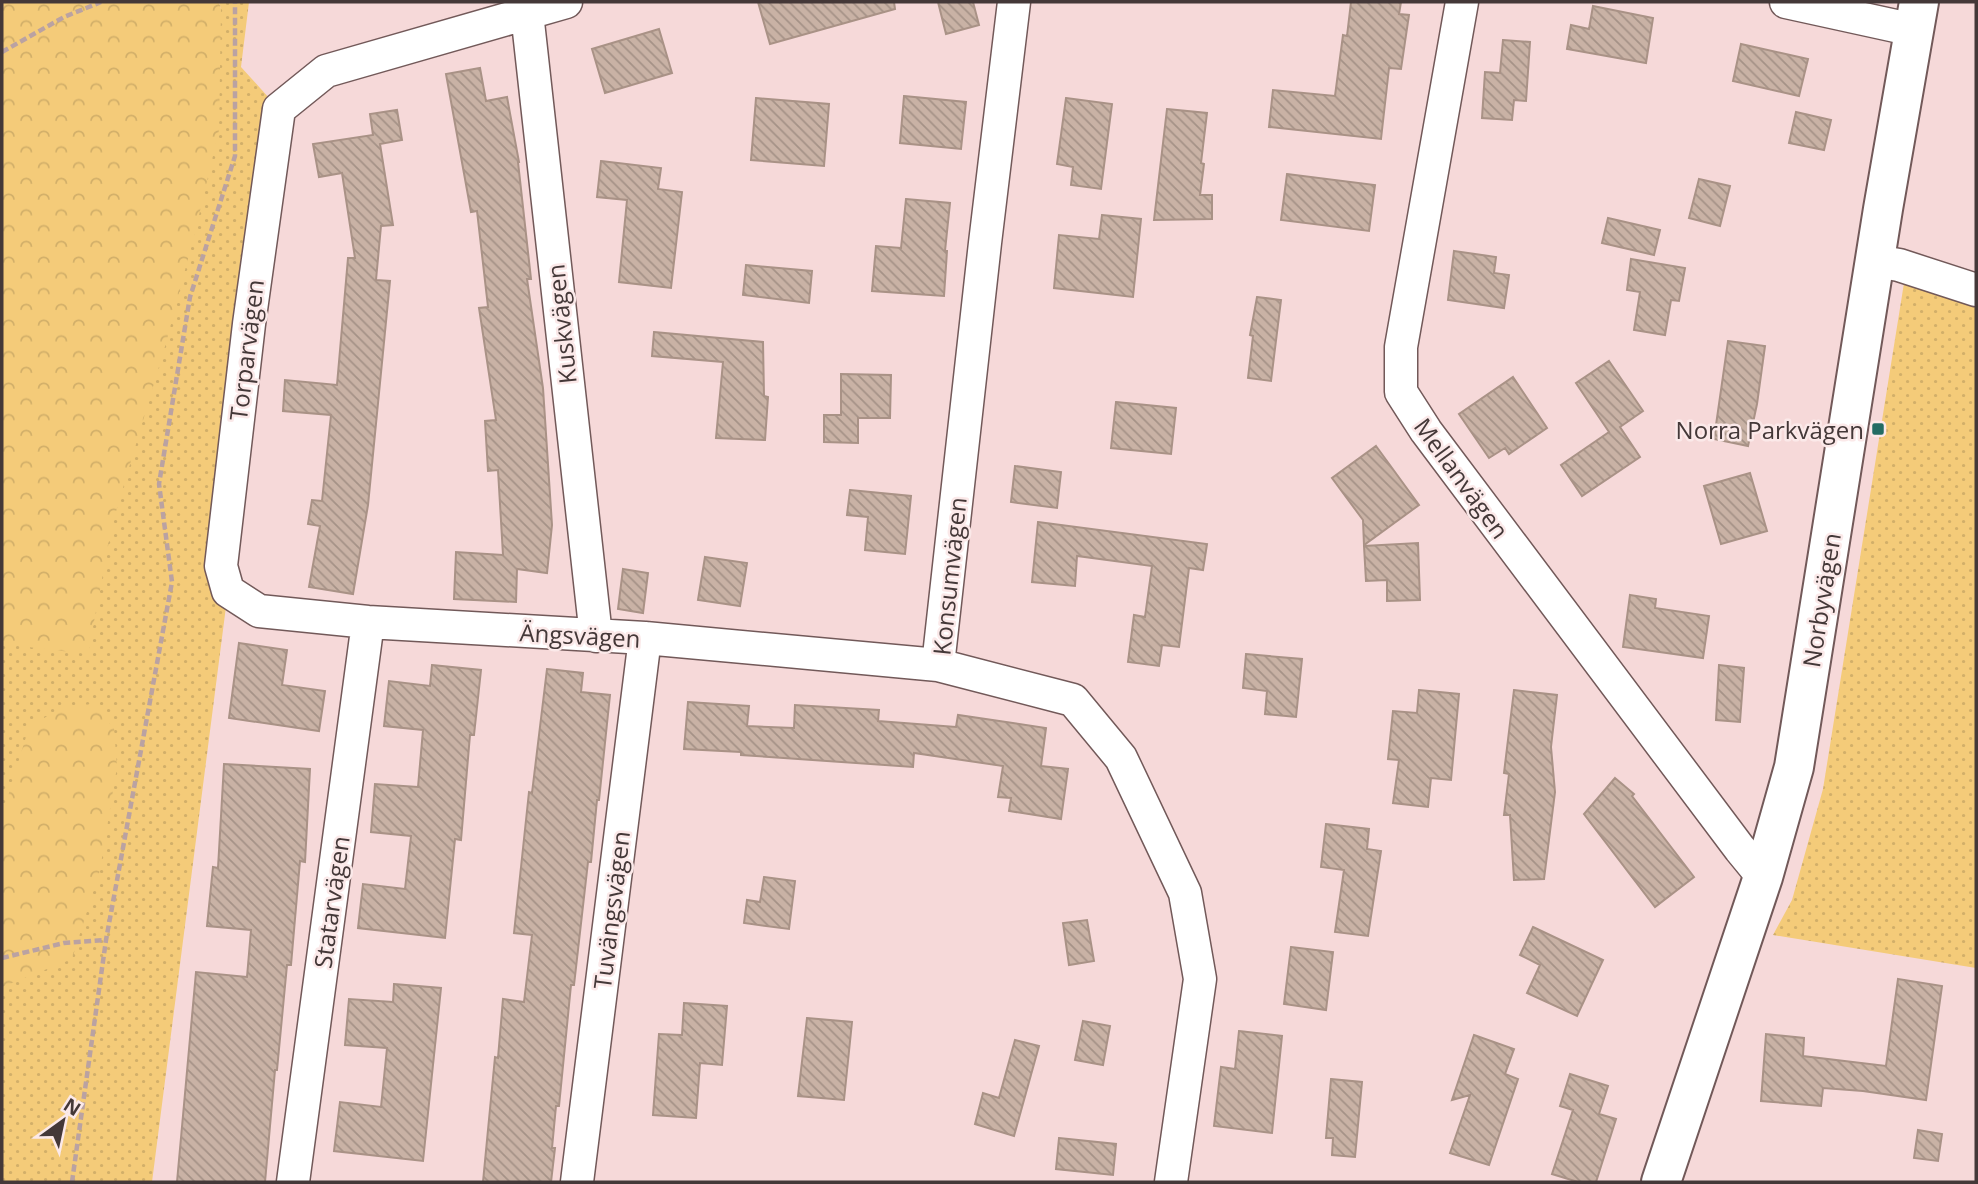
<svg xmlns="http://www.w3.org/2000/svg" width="1978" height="1184" font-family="'Open Sans',sans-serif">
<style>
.grass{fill:url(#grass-dots)}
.forest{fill:url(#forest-crowns)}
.building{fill:url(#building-back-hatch);stroke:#a99286;stroke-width:2}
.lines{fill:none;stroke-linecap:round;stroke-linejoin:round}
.street-casing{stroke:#725959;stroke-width:35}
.secondary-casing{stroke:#725959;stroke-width:42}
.path{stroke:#baa2a2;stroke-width:4.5;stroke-dasharray:7 3.5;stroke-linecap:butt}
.street{stroke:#fff;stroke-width:32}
.secondary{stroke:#fff;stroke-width:38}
.poi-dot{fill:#236c63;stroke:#fbe9e9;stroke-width:2.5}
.labels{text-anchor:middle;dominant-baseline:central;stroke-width:5;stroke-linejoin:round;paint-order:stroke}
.street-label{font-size:24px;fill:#443838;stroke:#fbe9e9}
.poi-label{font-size:24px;fill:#443838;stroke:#fbe9e9;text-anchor:end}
</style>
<defs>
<pattern id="grass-dots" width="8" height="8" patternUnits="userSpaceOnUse" patternTransform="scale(1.75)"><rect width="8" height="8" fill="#f4cb79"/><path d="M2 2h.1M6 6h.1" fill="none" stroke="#d2af69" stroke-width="1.8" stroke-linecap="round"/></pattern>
<pattern id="forest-crowns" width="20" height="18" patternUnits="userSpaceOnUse" patternTransform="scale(1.75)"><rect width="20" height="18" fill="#f4cb79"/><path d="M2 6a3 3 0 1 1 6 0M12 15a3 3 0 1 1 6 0" fill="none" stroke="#d2af69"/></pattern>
<pattern id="building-back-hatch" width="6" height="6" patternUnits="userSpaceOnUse" patternTransform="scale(1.75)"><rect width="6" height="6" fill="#c9b2a5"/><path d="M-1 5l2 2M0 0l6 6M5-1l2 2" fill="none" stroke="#a59287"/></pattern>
</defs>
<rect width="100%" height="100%" fill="#f6d9d9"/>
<!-- grass -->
<path class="grass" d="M2,2l219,7 -2,-7h30l-8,65 38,42 -51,482 -76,591h-150z
M1904,283l72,7v678l-203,-33 19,-35 31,-111z"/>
<!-- forest -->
<path class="forest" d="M2,2h217l2,7 -2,121 -23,98 -30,115 -54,182 -24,129 -69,-8h-17z
M92,704l22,24 3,39 -17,103 -28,89 -70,28v-171l27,-89 32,-19z"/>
<!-- building -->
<path class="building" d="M758,2h136l1,7 -125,35z
M938,2h35l6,23 -33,9z
M1351,2h50l-2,12 10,1 -8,54 -12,-1 -8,71 -112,-12 4,-37 62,6 8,-61 4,1z
M1593,6l60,12 -7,45 -79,-14 4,-24 18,4z
M659,29l13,44 -67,20 -13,-44z
M1503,40l27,2 -4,59 -12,-1 -2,20 -30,-2 3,-46 15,1z
M1741,44l67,15 -9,37 -66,-15z
M480,68l6,33 21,-4 12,65h-1l13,117h-4l16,109 9,137 -5,48 -30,-4 -1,33 -62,-3 2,-47 47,3 -5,-85 -10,1 -3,-50 11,-1 -17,-112 9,-1 -11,-96 -6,1 -25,-138z
M904,96l62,6 -5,47 -61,-6z
M756,98l73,6 -5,62 -73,-6z
M1066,98l46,6 -11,85 -30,-4 2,-18 -16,-3z
M1167,109l40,4 -6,50 3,1 -4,31h12v24l-58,1z
M397,110l5,30 -22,4 13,81 -12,1 -5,54 14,1 -22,224 -15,89 -44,-7 11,-61 -12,-2 4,-24 10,1 9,-86 -48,-4 2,-31 52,5 11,-127h7l-13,-85 -23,4 -6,-33 60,-9 -3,-21z
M1796,112l35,8 -7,30 -35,-7z
M601,161l60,7 -3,21 24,3 -11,96 -52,-6 8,-82 -30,-3z
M1287,174l88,11 -6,46 -88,-11z
M1699,179l31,7 -10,40 -31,-8z
M906,199l44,4 -5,48h2l-3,45 -72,-5 4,-45 25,2z
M1102,215l39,4 -8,78 -79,-9 5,-53 40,4z
M1608,218l52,12 -6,25 -52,-12z
M1454,251l42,6 -2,16 15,2 -5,33 -56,-8z
M1631,259l54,9 -6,33 -8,-1 -6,35 -31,-5 6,-38 -13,-2z
M746,265l66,6 -3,32 -66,-8z
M1257,297l24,3 -10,81 -23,-3 5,-42 -3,-1z
M654,332l109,10 1,54 4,1 -3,43 -49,-2 7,-76 -71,-6z
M1728,341l37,5 -8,58 -9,42 -34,-7z
M1609,361l34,50 -23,16 20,30 -58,39 -21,-31 48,-33 -33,-49z
M841,374l50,1 -1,43h-32v25l-34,-1v-27h17z
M1513,377l34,51 -38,26 -4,-6 -16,10 -30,-44z
M1116,402l60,6 -5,46 -60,-6z
M1376,446l43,59 -55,40 -1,-25 -31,-42z
M1015,466l46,6 -4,36 -46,-6z
M1750,473l17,58 -46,13 -17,-58z
M850,490l61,6 -6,58 -40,-4 3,-33 -21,-2z
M1038,522l169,22 -4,26 -14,-2 -10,79 -17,-2 -3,21 -31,-4 6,-47 11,2 7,-51 -75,-10 -2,30 -43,-4z
M1418,543l2,57 -33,1v-21l-21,1 -2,-35z
M705,557l42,6 -7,43 -42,-6z
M623,569l25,4 -5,40 -25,-4z
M1630,595l26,4 -1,9 54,8 -6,42 -80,-11z
M239,643l48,7 -5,35 43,6 -6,40 -90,-13z
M1246,654l56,5 -6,58 -31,-3 2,-23 -24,-3z
M432,665l49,5 -7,65h-4l-9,105 -6,-1 -10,99 -87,-10 5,-44 42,5 6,-53 -40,-4 4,-48 43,3 5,-57 -39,-4 5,-45 41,5z
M1719,665l25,3 -4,54 -24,-2z
M547,669l36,4 -2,19 29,3 -11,105h-2l-6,62h-3l-14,123h-3l-12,121h-3l-4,42h3l-4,34h-68l12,-125 3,1 5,-59 21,3 8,-67 -18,-2 15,-141 3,1z
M1419,690l40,4 -8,86 -20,-2 -3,29 -35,-4 6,-43 -11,-1 5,-48 24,2z
M1514,690l43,5 -6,52 4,45 -11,87 -30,1 -4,-65h-6l5,-41 -5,-1z
M688,702l61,4 -2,20 47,2 1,-23 84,5 -1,11 78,6 2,-12 88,13 -5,38 27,3 -7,50 -52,-8 2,-13 -13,-1 5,-31 -89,-13 -1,14 -172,-12v-3l-57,-3z
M224,764l86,5 -5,93 -5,-1 -9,104h-4l-10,105h-2l-10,112h-88l19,-210 51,5 4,-47 -44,-4 6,-59 5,1z
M1615,778l19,16 -2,2 62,81 -39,30 -71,-93z
M1326,824l43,5 -2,20 14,2 -13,85 -33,-4 9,-62 -23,-3z
M764,877l31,4 -6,48 -45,-6 3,-23 13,2z
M1087,920l7,41 -25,4 -6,-42z
M1533,927l70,33 -26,56 -50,-23 13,-28 -20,-10z
M1291,947l42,5 -7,58 -42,-6z
M1898,979l44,7 -16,114 -63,-9 -40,-3 -2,18 -60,-5 5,-67 38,4 -1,18 83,10z
M394,984l47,4 -18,173 -89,-10 6,-49 41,5 6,-59 -42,-3 4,-46 44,3z
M684,1003l43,3 -5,59 -22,-2 -4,55 -43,-3 6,-81 23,1z
M807,1018l45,4 -8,78 -46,-4z
M1083,1021l27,5 -7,39 -28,-5z
M1239,1031l43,5 -10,97 -58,-7 7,-59 14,2z
M1474,1035l40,14 -9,25 13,5 -29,86 -39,-12 20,-58 -18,5z
M1015,1040l24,6 -25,90 -39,-12 8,-31 16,5z
M1570,1074l38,12 -9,28 17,5 -20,63h-18l-26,-8 21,-64 -13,-4z
M1331,1079l31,3 -7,75 -23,-2 1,-17h-7z
M1918,1130l24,4 -4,27 -24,-3z
M1059,1138l57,6 -3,31 -57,-6z"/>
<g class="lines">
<!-- street casing -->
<g class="street-casing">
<path id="street" d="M566,2l-240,69 -47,38 -30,215 -28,242 7,25 31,20 109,11 277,16 293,27
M1014,2l-29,241 -47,422 135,35 48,58 64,135 15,86 -29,203
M1462,2l-61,345v45l25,39 314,418 23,28
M1786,2l128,28
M527,13l69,623
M1875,261l24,4 77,25
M293,1182l75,-560
M577,1182l68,-544"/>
</g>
<!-- secondary casing -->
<g class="secondary-casing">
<path id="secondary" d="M1661,1182l102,-305 31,-110 89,-558 36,-207"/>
</g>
<!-- path -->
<path class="path" d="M2,52l62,-35 37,-15
M2,958l62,-15 42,-3
M72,1182l34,-242 66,-358 -13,-98 31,-187 45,-141v-154"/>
<!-- street -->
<use href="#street" class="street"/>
<!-- secondary -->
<use href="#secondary" class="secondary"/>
</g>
<!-- markers -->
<rect class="poi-dot" x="1871" y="422" width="14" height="14" rx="3.5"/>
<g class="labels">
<!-- street labels -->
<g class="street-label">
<text transform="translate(561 324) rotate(-96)">Kuskvägen</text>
<text transform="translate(246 350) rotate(-83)">Torparvägen</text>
<text transform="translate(1462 478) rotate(54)">Mellanvägen</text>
<text transform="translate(949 576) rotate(-84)">Konsumvägen</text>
<text transform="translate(1821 600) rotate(-81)">Norbyvägen</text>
<text transform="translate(580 635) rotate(3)">Ängsvägen</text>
<text transform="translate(331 902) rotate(-82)">Statarvägen</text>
<text transform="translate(611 910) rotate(-83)">Tuvängsvägen</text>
</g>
<!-- poi labels -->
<g class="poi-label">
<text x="1864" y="429">Norra Parkvägen</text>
</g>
</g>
<!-- border -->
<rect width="1978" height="1184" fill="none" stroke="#443838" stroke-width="7"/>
<!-- north arrow -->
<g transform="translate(63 1121) rotate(33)" stroke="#fbe9e9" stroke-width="5" paint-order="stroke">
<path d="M0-5L12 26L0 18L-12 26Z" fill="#443838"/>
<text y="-10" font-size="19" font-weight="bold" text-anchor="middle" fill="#443838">N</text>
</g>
</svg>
